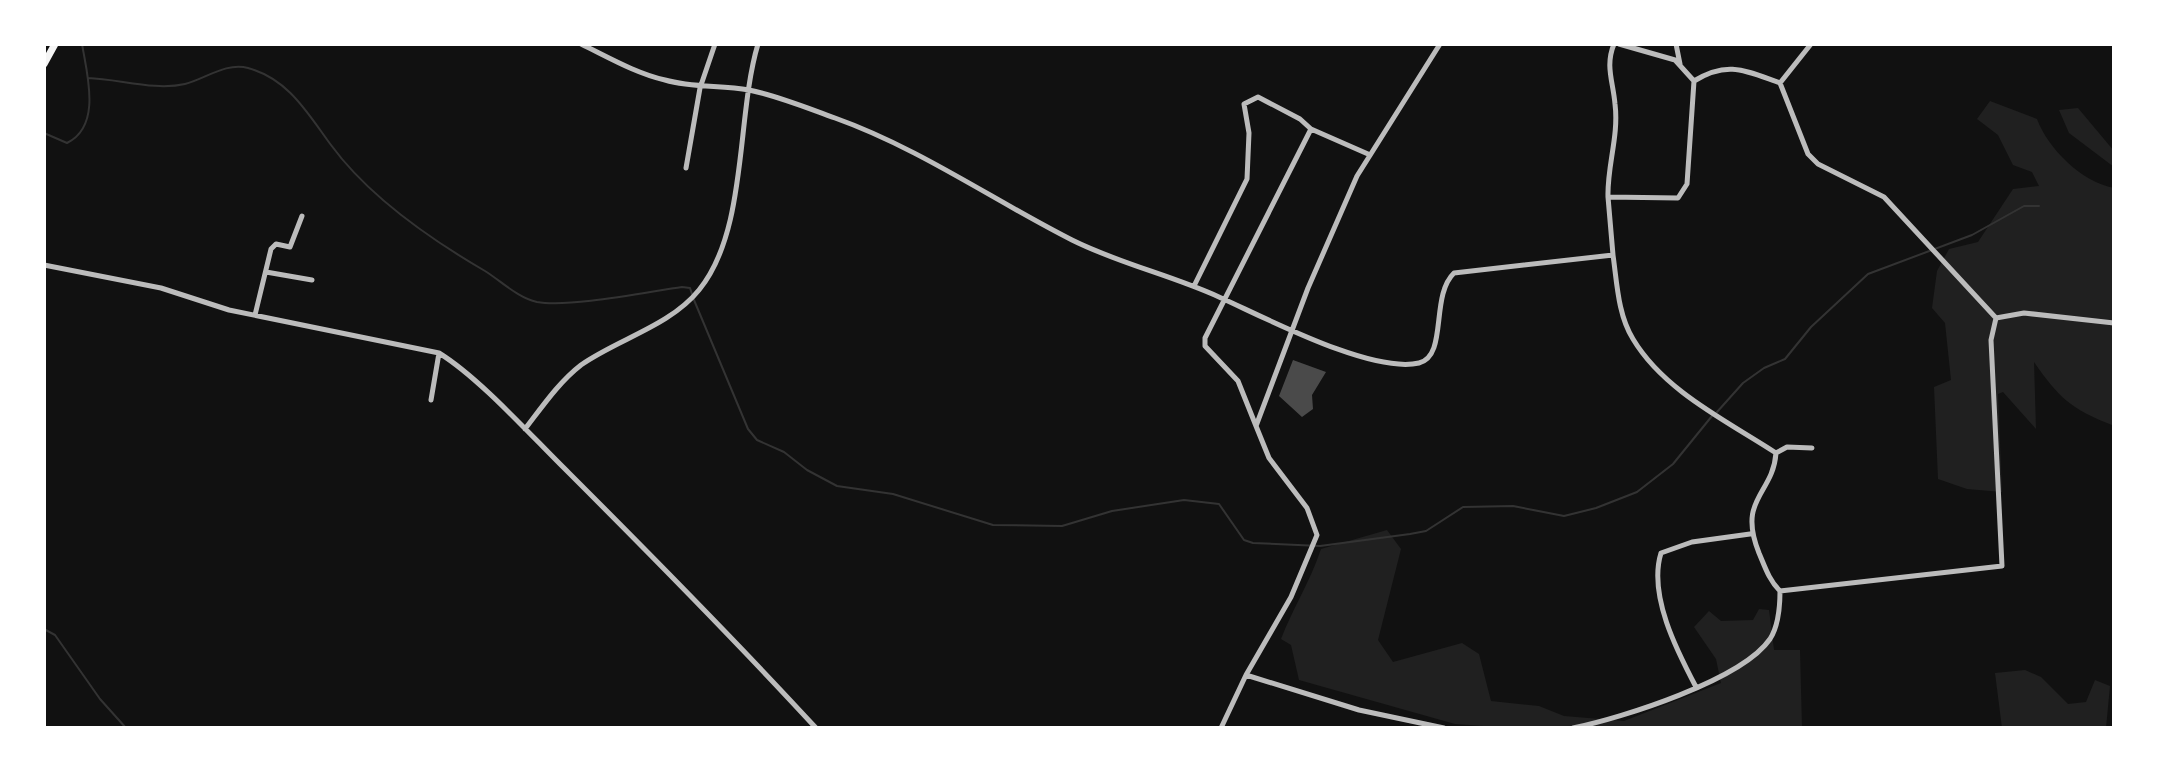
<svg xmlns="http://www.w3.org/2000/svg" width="2158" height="772" font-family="Rubik,sans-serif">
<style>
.green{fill:#202020}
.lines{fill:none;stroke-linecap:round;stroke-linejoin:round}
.stream{stroke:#333;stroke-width:2}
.building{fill:#4a4a4a}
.minor{stroke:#bcbcbc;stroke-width:5}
.secondary{stroke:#f5f5f5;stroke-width:7}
</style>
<rect width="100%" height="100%" fill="#111"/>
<!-- green -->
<path class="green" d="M1990,101l47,18c11,30 45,63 77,69v246l-2,-9c-41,-16 -53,-27 -78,-63l2,67 -33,-37 -5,2 4,98 -35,-3 -29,-10 -4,-92 17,-7 -6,-57 -13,-15 5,-37 12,-22 29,-7 35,-53 26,-3 -7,-14 -19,-7 -15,-30 -21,-16z
M2078,108l36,43v16l-45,-34 -10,-23z
M1387,530l14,19 -23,91 15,22 69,-19 17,11 12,47 48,5 25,10 60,5 97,-38 -5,-24 -22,-32 15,-16 12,10 32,-1 6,-11 10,1 5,40h26l2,78h-291l-56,-4 -156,-44 -8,-35 -10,-6c12,-31 29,-57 40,-90z
M2025,670l16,7 27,27 18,-2 9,-22 15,6 -4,42h-104l-7,-55z"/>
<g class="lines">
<!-- stream -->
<path class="stream" d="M88,78c31,1 67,13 97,6 20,-5 41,-22 63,-16 41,11 60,46 83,77 38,52 99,94 154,126 16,10 33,27 52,31 32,6 110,-10 145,-15l8,1 2,6
M44,133l23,10c35,-17 20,-69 15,-99
M694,300l54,129 9,11 27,12 23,18 30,16 56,8 100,31 69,1 50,-15 72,-11 35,4 25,36 9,3 67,3 90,-12 16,-3 37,-24 50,-1 51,10 32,-8 41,-16 36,-28 39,-48
M1717,412l26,-29 21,-15 21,-9 26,-32 57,-53 104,-39 52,-29h15
M44,629l11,6 45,64 26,29"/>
</g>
<!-- building -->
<path class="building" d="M1293,360l33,12 -14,23 1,14 -11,8 -23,-21z"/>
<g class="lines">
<!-- minor -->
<path class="minor" d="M581,44c27,13 54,29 84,36 28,8 56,5 84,10 29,6 58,18 86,28 84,30 158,82 237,122 48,24 99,35 147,57 45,20 152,77 200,66 29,-7 11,-67 35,-90l159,-18 -5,-58 70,1 9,-14 7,-103c34,-21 52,-10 86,2l31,-39
M1619,44l56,16 19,21
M1676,44l4,20
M1780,83l28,71 10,10 66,33 112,121
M1311,129l57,25
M686,168l14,-80 15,-44
M1608,197c-1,-31 11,-61 7,-93 -2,-23 -10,-38 -1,-60
M1613,255c4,28 5,60 20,84 31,52 94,82 143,114 -3,42 -39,45 -17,100 6,14 10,27 21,38
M44,265l117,23 68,22 210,43c42,26 94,85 130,120 84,84 167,168 247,255
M266,272l46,8
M1194,286l53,-107 2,-46 -5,-29 14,-7 42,22 11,10 -106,209v8l33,35 18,45
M255,315l16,-66 5,-5 14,3 12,-31
M431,400l8,-47
M525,429c17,-22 34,-47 56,-64 37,-26 89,-39 118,-75 49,-60 37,-173 59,-246
M1776,453l11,-6 25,1
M1246,675l45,-78 26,-62 -10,-27 -38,-50 -13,-32 52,-138 49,-112 83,-132
M1696,687c-19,-36 -48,-92 -35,-134l31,-11 58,-8
M1221,728l25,-53 113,35 85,18
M1573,728c49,-10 169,-48 197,-89 9,-14 10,-33 10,-48l222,-25 -11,-226 5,-22 28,-5 90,10"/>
<!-- secondary -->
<path class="secondary" d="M44,64l11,-20"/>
</g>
<!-- border -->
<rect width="2158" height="772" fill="none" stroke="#ffffff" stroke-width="92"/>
</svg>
